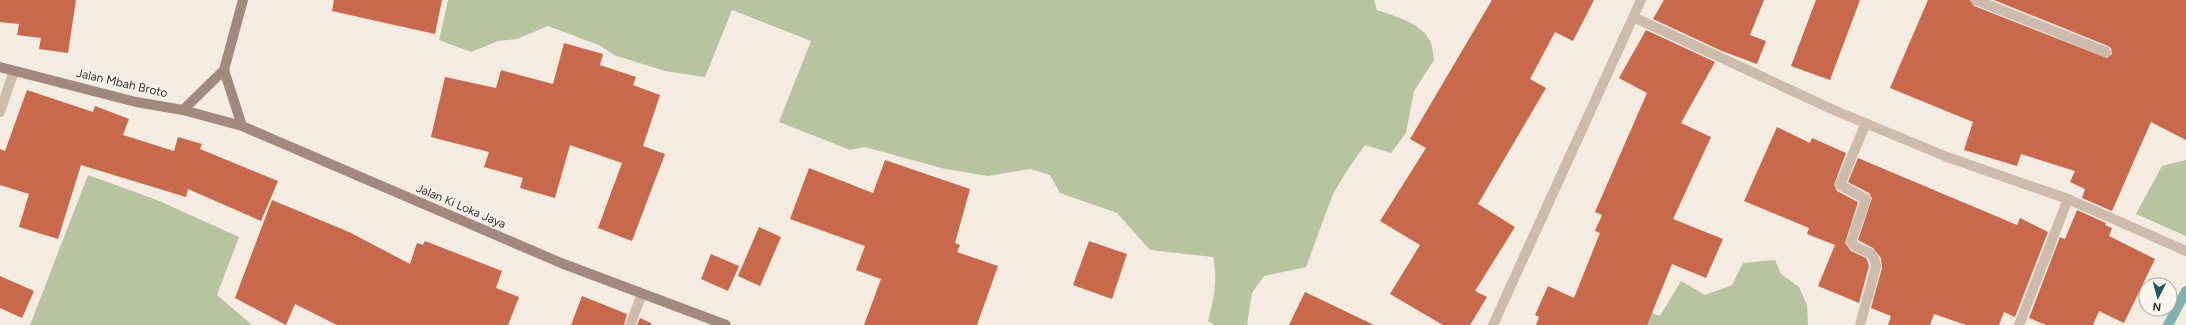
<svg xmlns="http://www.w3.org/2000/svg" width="2186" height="325" font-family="Figtree,sans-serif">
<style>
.green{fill:#b8c4a0}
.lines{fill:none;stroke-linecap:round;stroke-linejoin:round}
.stream{stroke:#7fb0b2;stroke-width:10}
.building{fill:#c8694b}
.lane{stroke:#cdbbac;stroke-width:10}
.street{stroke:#cdbbac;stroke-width:10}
.secondary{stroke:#a18a7d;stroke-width:10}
.labels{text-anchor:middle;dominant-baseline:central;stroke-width:3;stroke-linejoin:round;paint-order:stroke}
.street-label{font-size:12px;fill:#3b302b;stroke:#fbf5ee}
</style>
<rect width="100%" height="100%" fill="#f4ebe1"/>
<!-- green -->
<path class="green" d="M448,0h926l3,10c17,6 45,13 53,31 3,5 3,13 4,19l-20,31 -8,42 -15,20 -26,-8 -17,24 -15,25 -27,73 -42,9 -12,17 -5,32h-33l-6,-4c6,-21 10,-42 5,-64l-63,-7 -33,-37 -57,-20 -10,-18 -20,-6 -42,7 -43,-7 -80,-22 -15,3 -71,-28 32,-81 -79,-31 -27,67 -40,-6 -51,-16 -15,-10 -51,-19 -31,13 -19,2 -27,11 -32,-12z
M2186,160v76l-50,-22 26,-48z
M88,175l69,25 82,37 -22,58 35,30h-222z
M1775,260l6,14 18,13 8,18 1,20h-164l-29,-27 45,18 21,-35 24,14 27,-10 11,-22z"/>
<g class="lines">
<!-- stream -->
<path class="stream" d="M2168,325l18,-34"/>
</g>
<!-- building -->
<path class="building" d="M0,0h76l-8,53 -29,-4 2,-11 -24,-3 2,-11 -19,-2z
M334,0h108l-7,34 -103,-23z
M1492,0h102l-21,41 -18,-9 -25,47 16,9 -68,116 37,23 -40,64 12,6 -17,28h-27l-53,-31 30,-49 -40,-24 46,-73 -16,-9z
M1664,0h100l-14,35 16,6 -9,23 -35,-13 -69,-32z
M1816,0h44l-30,80 -39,-14z
M1928,0h42l4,6 133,52 5,-4 -1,-6 -3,-2 -114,-46h192v140l-35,-18 -39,89 -30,-13 3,-9 -15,-7 5,-11 -54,-17 -4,12 -53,-16 9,-28 -83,-34z
M1646,30l69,32 -34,61 30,14 -38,82 50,20 -17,39 -34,-14 -25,61h-111l3,-8 -4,-2 13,-29 26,12 26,-65 -5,-2 7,-16 -7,-3 52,-119 -28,-15z
M564,43l39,11 -3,11 36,12 -3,8 27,10 -17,51 22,8 -33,87 -34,-13 24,-65 -52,-18 -15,53 -35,-10 3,-10 -39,-11 5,-15 -58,-15 14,-60 51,11 5,-18 52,14z
M27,90l66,22 2,-6 34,13 -6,16 51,16 4,-14 24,7 -2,5 78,32 -17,40 -73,-32 -2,8 -105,-32 -23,74 -39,-12 10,-33 -29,-9v-36l5,2z
M1777,127l33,16 2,-5 34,15 -12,32 3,6 21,11 -13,41 6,8 15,7 2,4 1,4 -10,37 -41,-17 17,-41 -28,-11 2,-6 -65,-27z
M1858,158l159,67 3,-7 28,14 -33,85 -11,-5 -5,13h-33l-32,-11 -4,11h-42l3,-9 -20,-8 11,-40 -1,-10 -8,-10 -15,-8 14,-42 -3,-5 -21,-11z
M885,160l85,29 -15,54 5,2 -3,7 41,14 -21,59h-113l17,-46 -25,-9 9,-24 -75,-27 19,-51 64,25z
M272,200l77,32 61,32 7,-21 6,2 2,-4 77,30 -6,17 23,9 -11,28h-171l-42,-21 -9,21 -51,-27z
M2077,210l29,13 -1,2 7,3 -3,8 46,23 -31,64 -25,-12 -6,14h-47l-17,-7 31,-81 5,2z
M759,227l22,10 -21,49 -22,-10z
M1089,241l38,13 -15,45 -39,-14z
M711,254l28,12 -11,25 -27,-12z
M0,276l34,15 -12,27 -22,-10z
M1305,292l69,33h-85z
M582,296l45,18 -3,11h-53z
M640,318l11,5v2h-14z"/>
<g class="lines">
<!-- lane -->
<path class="lane" d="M1976,0l130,52
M1860,325l16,-59c-3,-21 -16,-11 -25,-24l15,-43 -26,-14 26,-62
M2019,325l49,-126"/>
<!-- street -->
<path class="street" d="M1633,17l203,94 111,46 121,42 118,52
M0,112l14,-41
M630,325l12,-31
M1493,325l148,-325"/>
<!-- secondary -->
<path class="secondary" d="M0,67l136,35 47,8 41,-40
M224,70l18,56 319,137 165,62
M224,70l19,-70
M183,110l59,16"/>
</g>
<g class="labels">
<!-- street labels -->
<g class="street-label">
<text transform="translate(122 83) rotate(13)">Jalan Mbah Broto</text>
<text transform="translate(461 206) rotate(23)">Jalan Ki Loka Jaya</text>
</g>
</g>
<!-- north arrow -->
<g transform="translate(2158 297) rotate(186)"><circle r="19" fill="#fbf5ee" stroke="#aea6a0"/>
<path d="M0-3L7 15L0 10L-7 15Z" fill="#1f5a5e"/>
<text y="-6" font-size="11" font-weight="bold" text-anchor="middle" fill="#3b302b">N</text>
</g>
</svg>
